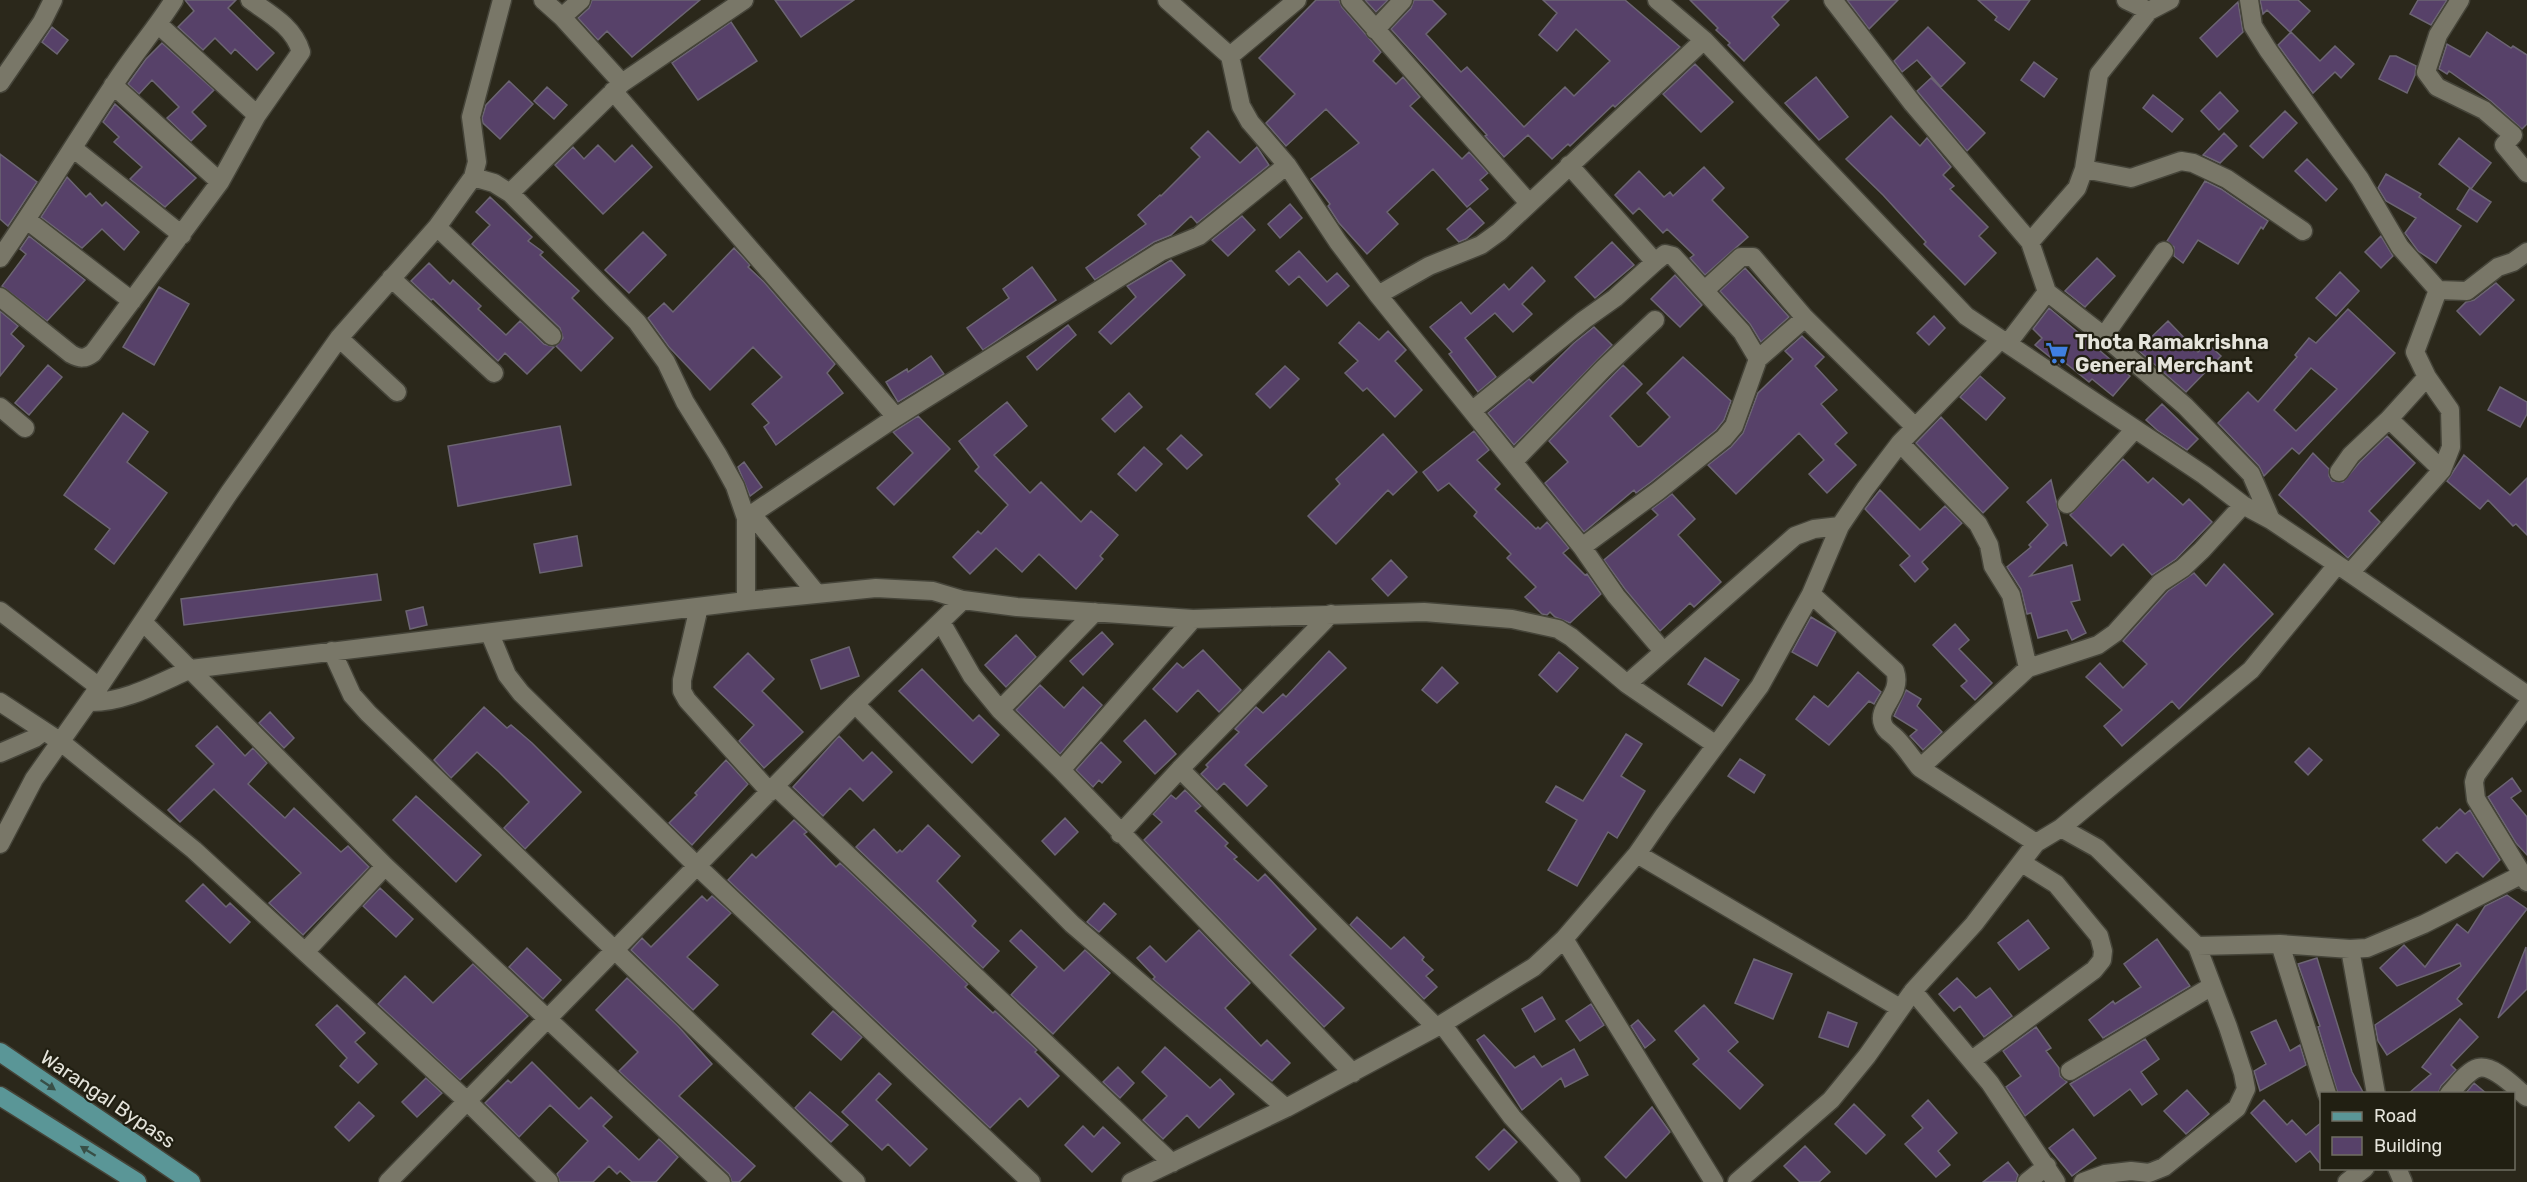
<svg xmlns="http://www.w3.org/2000/svg" width="2527" height="1182" font-family="Rubik,sans-serif">
<style>
.building{fill:#574169;stroke:#6c6573;stroke-width:1.5;fill-rule:evenodd}
.lines{fill:none;stroke-linecap:round;stroke-linejoin:round}
.minor-casing{stroke:#454439;stroke-width:21}
.major-casing{stroke:#454439;stroke-width:21}
.minor{stroke:#797768;stroke-width:18}
.major{stroke:#5a9697;stroke-width:18}
.oneway{fill:#384f47}
.labels{text-anchor:middle;dominant-baseline:central;stroke-width:4.5;stroke-linejoin:round;paint-order:stroke}
.poi-label{font-size:20px;font-weight:bold;fill:#e5e4db;stroke:#211f12;text-anchor:start}
.street-label{font-size:20px;fill:#e5e4db;stroke:#211f12}
</style>
<rect width="100%" height="100%" fill="#2b281b"/>
<!-- building -->
<path class="building" d="M185,0h51l-8,8 46,45 -17,17 -22,-21 -4,5 -16,-16 -12,12 -25,-23 16,-16z
M592,0h108l-68,57 -25,-26 -9,9 -20,-22 11,-10z
M775,0h79l-53,37z
M1316,0h23l3,7 39,45 -8,9 23,23 7,-7 17,20 -10,9 52,53 7,-7 19,21 -8,7 8,9 -21,18 -34,-38 -46,43 11,12 -31,30 -28,-31 -11,-17 2,-2 -19,-25 48,-36 -33,-34 -40,37 -20,-23 29,-29 -36,-36z
M1365,0h23l-12,12z
M1414,0h18l14,14 -20,20 35,38 6,-5 57,60 41,-40 9,9 36,-35 -34,-32 -19,22 -18,-16 18,-22 -14,-13h82l55,47 -65,60 -2,-2 -43,41 -2,-2 -16,15 -24,-24 -24,22 -19,-21 2,-1 -96,-106 20,-21z
M1690,0h99l-17,17 7,8 -35,36 -16,-16 2,-2 -14,-13 2,-2z
M1847,0h51l-29,29z
M1978,0h52l-21,30 -14,-10 2,-3z
M2260,0h38l12,11 -20,21 -23,-22 -4,4z
M2418,0h29l-16,25 -21,-11z
M2238,2l5,30 -26,25 -17,-19z
M731,22l26,39 -59,39 -26,-37z
M52,27l16,13 -11,14 -15,-12z
M1928,27l37,36 -24,24 -24,-27 -15,12 -8,-11z
M2291,32l29,29 15,-15 19,18 -13,14 -6,-6 -22,21 -35,-48z
M2487,32l24,16 2,-2 14,9v69l-5,5 -31,-28 -42,-30 -2,3 -8,-5 8,-25 23,13z
M162,43l52,47 -22,22 14,14 -15,15 -24,-23 12,-11 -27,-27 -13,14 -11,-10 18,-25z
M2390,56h6l20,10 -1,9 -8,18 -28,-14z
M2034,62l23,17 -13,18 -23,-17z
M1695,64l38,38 -32,30 -38,-38z
M1816,77l32,40 -29,23 -34,-37z
M1931,78l54,55 -18,18 -50,-60z
M509,81l24,23 -33,35 -17,-16 -1,-5 4,-13z
M547,87l20,18 -13,14 -20,-18z
M2220,92l18,19 -19,19 -18,-19z
M2153,95l30,24 -11,13 -29,-24z
M115,104l81,74 -31,29 -35,-28 12,-12 -28,-25 5,-5 -16,-15z
M2285,111l12,12 -34,35 -13,-12z
M1891,116l29,30 7,-8 24,29 -8,8 11,11 -4,3 38,38 -9,9 17,17 -31,32 -41,-41 2,-2 -43,-47 -37,-36z
M1208,131l32,32 17,-16 12,18 -72,58 -6,-7 -20,19 -17,7 -59,38 -9,-12 60,-44 -8,-9 22,-20 1,1 39,-39 -9,-9z
M2224,133l13,13 -17,17 -17,-8z
M2459,138l32,25 -20,26 20,13 -14,20 -20,-13 13,-21 -31,-24z
M598,145l17,17 17,-17 20,22 -49,47 -48,-49 18,-18 11,12z
M0,154l37,28 -29,44 -8,-7z
M2307,159l30,30 -11,12 -31,-30z
M1704,167l20,21 -12,12 36,37 -43,38 -15,-17 4,-3 -27,-26 -4,4 -24,-25 -6,6 -18,-19 24,-24 25,26 6,-5 3,4z
M2386,174l35,20 -2,3 42,29 -25,37 -18,-12 -13,-18 11,-15 -30,-17 -8,-13z
M67,177l19,20 4,-4 12,13 4,-4 33,30 -15,18 -22,-21 -20,19 -41,-31z
M2205,181l16,8 47,32 -5,8 -2,-2 -23,37 -40,-24 -15,23 -9,-7v-9l-7,-6z
M490,197l42,40 -4,4 15,11 -3,3 39,36 -7,7 41,40 -32,33 -25,-25 7,-8 -3,-10 -88,-84 18,-19 -14,-13z
M1290,204l12,14 -22,20 -12,-14z
M1470,208l14,15 -18,16 -7,3 -12,-13z
M1242,216l13,14 -27,26 -16,-16z
M643,232l23,23 -37,38 -24,-23z
M29,236l56,44 -38,41 -45,-35 24,-32 -6,-5z
M2381,236l12,20 -12,12 -16,-16z
M1612,242l22,23 -39,33 -20,-21z
M734,248l16,17 -2,2 16,15 71,82 -8,9 16,20 -67,52 -12,-18 5,-4 -17,-19 30,-27 -29,-30 -43,43 -41,-43 -21,-29 16,-15 9,9z
M1299,251l28,31 10,-9 12,13 -22,20 -28,-30 -10,9 -13,-14z
M2097,258l18,18 -30,31 -20,-16z
M1171,260l14,15 -74,69 -12,-12 37,-35 -9,-11z
M429,263l21,21 3,-4 28,26 -3,3 28,26 14,-14 24,23 10,3 -27,27 -22,-21 -7,8 -65,-62 -2,1 -20,-19z
M1032,267l24,33 -73,50 -16,-22 42,-30 -6,-9z
M1532,267l13,14 -23,23 10,10 -19,18 -18,-19 -30,25 31,39 -18,15 -29,-38 3,-2 -22,-25 31,-25 10,12 33,-30 5,6z
M1745,268l44,49 -28,25 -11,-18 -30,-33z
M2340,272l19,19 -23,25 -20,-18z
M1675,275l27,30 -22,22 -29,-28z
M2496,283l18,17 -34,35 -23,-24 9,-9 8,-2z
M159,287l30,17 -35,61 -31,-18z
M2049,308l81,68 -17,20 -21,-17 -3,3 -26,-21 -3,4 -25,-20 7,-7 -9,-9z
M2348,309l47,44 -96,101 -7,-6 -28,28 -5,-10 -41,-43 30,-31 10,10 39,-45 -2,-2 14,-17 7,5zM2311,368l26,21 -41,42 -22,-21z
M0,311l18,15 -7,8 13,12 -24,30z
M1934,316l11,12 -16,17 -12,-12z
M2168,321l30,31 9,-9 14,13 -35,36 -48,-42z
M1359,322l20,18 9,-9 18,19 -11,11 27,29 -27,27 -28,-29 -4,3 -18,-18 13,-12 -19,-18z
M1068,325l8,10 -39,35 -10,-13z
M1594,327l18,18 -98,100 -26,-32 41,-34 4,4 41,-40z
M1802,336l22,21 -9,9 22,24 -16,14 26,29 -12,11 21,21 -29,28 -18,-19 15,-14 -25,-27 -63,61 -28,-29 23,-18 12,-14 15,-40 35,-34 -8,-8z
M931,356l13,18 -46,28 -12,-20 21,-13 1,3z
M1683,357l48,44 -7,19 -8,10 -65,52 -15,11 -2,-3 -50,42 -39,-49 23,-21 -19,-21 74,-76 19,19 -32,32 28,31 3,-1 29,-29 -23,-24z
M48,365l14,12 -33,38 -14,-12z
M1285,366l14,13 -29,29 -14,-14z
M1980,376l25,22 -19,22 -26,-23z
M2500,387l27,15v12l-7,13 -32,-17z
M1129,393l13,14 -27,25 -13,-13z
M1007,402l20,24 -33,29 36,38 11,-11 40,40 10,-11 27,24 -18,21 3,3 -27,30 -37,-35 -17,18 -26,-24 -26,26 -17,-17 25,-26 3,3 27,-29 -33,-34 4,-4 -20,-26z
M2162,404l36,35 -11,11 -30,-20 -11,-10z
M123,413l25,19 -21,30 40,31 -53,71 -19,-15 15,-20 -46,-34z
M918,416l32,33 -56,56 -17,-17 36,-35 -20,-21z
M1941,417l67,71 -25,25 -67,-70z
M560,426l11,59 -113,21 -10,-60z
M1474,431l15,19 -12,10 23,24 -5,5 41,40 2,-2 2,2 7,-7 22,26 -6,5 22,22 2,-1 14,20 -31,29 -15,-6 -5,-5 -3,3 -5,-1 -17,-17 11,-10 -29,-29 4,-4 -37,-38 3,-4 -28,-29 -11,8 -15,-19z
M1383,434l34,38 -24,23 -5,-5 -52,54 -28,-28 32,-32 -4,-5z
M1181,435l21,20 -15,14 -20,-20z
M2387,436l28,27 -46,48 11,11 -32,36 -69,-63 34,-42 16,16v7l3,5 11,1 17,-20z
M1144,447l18,17 -26,27 -18,-17z
M2464,455l46,40 17,-17v57l-11,-11 -3,2 -25,-26 -8,9 -33,-28z
M2123,459l25,24 5,-5 30,27 6,-6 23,23 -36,37 -24,16 -29,-31 -12,12 -41,-41z
M744,462l18,25 -12,9 -12,-29z
M2051,480l16,66 -3,-4 -34,34 42,-11 8,35 -9,2 15,31 -14,7 -5,-10 -29,8 -7,-25 -4,1 -6,-25 -14,-22 24,-20 -2,-2 19,-20 -21,-23z
M1880,490l40,40 25,-24 17,17 -40,39 6,7 -13,13 -15,-17 10,-9 -45,-47z
M1672,494l23,25 -17,16 43,47 -27,25 -4,-4 -30,28 -35,-42 -21,-29 54,-45 -6,-6z
M577,536l5,30 -42,7 -6,-29z
M1391,560l16,17 -19,19 -16,-17z
M2224,564l49,50 -94,95 -7,-8 -50,45 -18,-20 18,-16 -36,-33 14,-14 23,25 24,-24 -24,-23 45,-50 26,-18 12,13z
M377,574l4,26 -197,25 -3,-26z
M423,607l4,18 -17,4 -4,-18z
M1811,617l25,15 -19,34 -25,-14z
M1955,624l14,16 -10,9 33,34 -17,17 -14,-14 6,-5 -34,-36z
M1102,632l11,12 -30,31 -13,-14z
M1016,635l20,22 -30,30 -21,-22z
M849,647l10,29 -38,13 -10,-29z
M1203,650l38,40 -22,22 -21,-22 -21,22 -24,-23 24,-26 6,5z
M1329,651l17,17 -101,97 22,21 -20,20 -23,-23 -7,7 -16,-16 7,-7 -2,-2 33,-33 -4,-3 21,-22 7,6 20,-19 3,3z
M1559,652l19,16 -21,24 -18,-17z
M748,653l26,26 -12,12 41,41 -39,36 -25,-27 15,-16 -40,-38z
M1705,658l34,22 -17,26 -34,-22z
M1442,667l16,16 -21,20 -15,-13z
M922,669l51,52 6,-6 20,20 -27,28 -73,-72z
M1858,672l23,20 -7,12 -5,-3 -40,44 -33,-26 18,-23 14,11z
M1040,685l24,23 19,-21 19,18 -42,49 -44,-44z
M1906,690l15,9 -4,7 25,26 -19,18 -13,-14 7,-6 -23,-14z
M484,707l23,21 4,-3 21,18 49,49 -56,57 -21,-21 25,-26 -30,-30 -22,-20 -26,26 -17,-18z
M270,712l24,26 -10,10 -25,-25z
M1145,720l31,34 -21,20 -31,-33z
M217,726l28,30 8,-8 14,15 -19,21 37,34 9,-10 47,44 7,-6 21,21 -66,68 -34,-32 32,-30 -87,-84 -34,33 -12,-12 46,-46 -18,-18z
M1626,734l16,10 -21,32 24,15 -28,47 -9,-6 -31,54 -29,-16 29,-50 -31,-18 10,-16 27,15z
M839,736l24,25 9,-9 20,20 -29,29 -13,-13 -27,28 -30,-29z
M1101,742l20,20 -19,21 -3,-3 -6,7 -17,-17z
M2309,748l13,12 -14,15 -13,-13z
M1740,759l25,16 -11,18 -26,-17z
M726,760l22,24 -56,61 -23,-22 28,-28 -2,-2z
M2512,778l9,13 -10,7 16,19v38l-11,-12 -28,-46z
M1185,790l16,16 -6,5 33,32 -3,3 12,11 -3,2 24,22 7,-7 51,55 -26,26 54,53 -20,19 -180,-187 18,-18 -9,-8 18,-19 5,4z
M416,796l65,59 -25,27 -63,-62z
M2460,809l5,5 5,-4 30,50 -17,17 -26,-25 -11,11 -23,-23 14,-13 2,2z
M1065,818l13,14 -23,23 -13,-14z
M794,820l13,12 -3,2 32,33 4,-4 128,121 -3,3 28,26 2,-2 42,39 -2,2 24,24 -31,31 -8,-9 -30,30 -262,-248 24,-26 4,4z
M928,825l32,31 -23,25 39,40 -4,5 27,25 -16,17 -127,-121 18,-18 23,24 3,-3 2,2z
M203,884l23,23 4,-4 20,19 -20,21 -44,-42z
M380,888l33,31 -17,18 -33,-31z
M2507,895l20,14 -70,90 5,5 -75,51 -9,-14 -3,-16 86,-59 -1,-3 -63,23 -17,-18 24,-23 21,22 32,-43 11,9 17,-27z
M702,896l5,5 5,-5 19,17 -44,44 31,28 -25,25 -62,-60 11,-12 9,9z
M1104,903l12,11 -17,18 -12,-10z
M1357,917l34,32 13,-12 20,20 -2,3 11,10 -7,6 11,11 -13,12 -74,-74z
M2028,920l21,28 -30,22 -21,-27z
M1021,930l43,41 21,-21 25,23 -57,61 -42,-39 26,-28 -27,-26z
M1199,930l51,53 -25,25 36,38 6,-6 23,23 -18,18 -119,-102 2,-2 -18,-19 13,-12 16,16z
M2157,939l33,47 -87,52 -14,-18 24,-19 2,3 26,-17 -17,-23z
M2526,947l1,42 -29,29z
M527,948l34,32 -18,19 -34,-32z
M2317,958l35,114 12,22h-26l-20,-67 2,-1 -22,-62z
M1754,959l38,15 -19,45 -38,-16z
M473,964l55,52 -68,64 -82,-76 27,-28 28,27z
M627,978l51,48 34,38 -33,32 76,70 -16,16h-7l-3,-8 -110,-103 19,-19 -42,-42z
M1957,978l19,20 14,-10 22,28 -28,21 -24,-31 -6,5 -15,-17z
M1542,997l13,22 -20,13 -13,-23z
M1591,1004l13,21 -24,16 -14,-20z
M337,1005l28,28 -10,9 22,22 -19,19 -18,-17 7,-8 -31,-33z
M1704,1005l34,37 -10,9 35,34 -23,24 -47,-45 6,-5 -24,-28z
M833,1011l29,26 -21,23 -29,-26z
M1828,1012l29,11 -9,24 -29,-10z
M2460,1019l18,18 -27,28 5,5 -15,16 -3,8h-30l23,-20 -9,-7z
M1638,1020l17,20 -10,8 -14,-22z
M2276,1020l14,31 10,-6 6,20 -46,26 -6,-20 12,-7 -15,-32z
M2036,1027l15,21 -5,3 13,17 1,8 7,6 -42,34 -19,-29 15,-11 -18,-25z
M1484,1035l31,33 19,-12 8,11 32,-18 14,26 -23,12 -4,-9 -39,32 -45,-70z
M2145,1039l14,20 -18,13 16,22 -15,11 -12,-16 -36,27 -24,-32z
M1165,1047l45,41 10,-9 14,15 -35,34 -12,-13 -24,24 -20,-19 24,-24 -25,-24z
M532,1062l47,47 12,-12 21,20 -9,9 36,34 20,-21 19,18 -22,25h-24l-12,-11 -3,3 -8,-8 -16,16h-33l-3,-8 31,-33 -38,-36 -31,32 -34,-34 23,-23 3,3z
M1118,1067l16,16 -14,15 -17,-16z
M879,1073l12,11 -15,16 51,49 -17,17 -22,-22 -6,6 -40,-38z
M426,1078l16,15 -25,24 -15,-15z
M2474,1083l13,11h-22z
M2187,1090l22,24 -23,20 -22,-23z
M810,1092l38,33 -17,17 -36,-34z
M1928,1100l29,33 -19,18 12,14 -14,12 -31,-33 18,-16 -11,-12z
M2264,1100l23,25 5,-5 14,15 16,-13v44l-12,-15 -14,11 -45,-49z
M359,1102l15,14 -25,25 -14,-14z
M1854,1104l31,31 -19,19 -31,-30z
M1652,1107l18,25 -44,46 -21,-21z
M1083,1126l11,11 9,-10 17,16 -28,29 -27,-27z
M1504,1129l13,13 -28,28 -13,-13z
M2073,1129l23,29 -24,18 -23,-28z
M1805,1146l25,26 -11,10h-19l-16,-16z
M2008,1162l10,13 -2,7h-33z"/>
<g class="lines">
<!-- minor casing -->
<g class="minor-casing">
<path id="minor" d="M543,0l19,17 60,66
M1167,0l63,56 11,50 9,16 37,43 51,77 40,53 204,252 34,49 47,55
M1350,0l179,203
M1657,0l47,40 262,276 238,159 39,30 28,15 79,53 177,122
M1833,0l80,104 117,138 17,50 57,44 81,70 66,68 20,46
M2126,0l23,11
M2249,0l4,26 15,24 92,129 40,68 38,43
M2460,0l-22,35 -12,37 11,15 47,23 29,25 -9,10 23,28
M562,17l19,-17
M159,25l98,90
M1375,30l28,-30
M1230,56l67,-56
M0,83l42,-61 11,-22
M113,85l107,97
M613,91l283,326
M74,149l108,86
M1569,165l86,97 10,-8 8,2 69,76 16,27 -24,67 -10,12 -66,53 -76,56
M2084,169l47,9 50,-17 12,2 34,16 76,52
M473,177l21,6 16,10 127,129 29,40 19,40 33,53 17,31 11,32v83
M510,193l112,-110 122,-83
M27,220l105,81
M437,227l115,109
M2030,242l47,-54 7,-19 15,-95 50,-63 21,-11
M0,258c39,-56 75,-115 113,-172 19,-30 42,-56 61,-86
M391,278l103,95
M1705,290l36,-33h12l52,61 110,109
M1378,295l51,-29 52,-21 18,-13 205,-192
M0,297l71,57c9,5 14,5 22,-1l127,-171 37,-67 44,-63c-7,-25 -31,-38 -51,-52
M2104,336l60,-85
M339,338l58,54
M2008,343l39,-51
M1758,359l47,-41
M0,407l25,21
M1473,410l111,-90 31,-22 40,-36
M2389,419l38,-42
M1900,443l78,81 11,21 4,21 18,29 17,73
M1514,461l90,-93 51,-48
M2339,472l12,-17 38,-36 53,51
M2067,504l68,-75
M751,513l66,81
M746,518l150,-101 264,-165 39,-16 88,-71
M2350,573l92,-103 9,-23 -1,-37 -23,-33 -12,-25 23,-62 29,1 31,-24 15,-5 14,-10
M1811,594l84,77c8,24 -19,36 -12,53 2,7 8,9 13,14 9,9 16,20 24,30
M963,600l54,7 176,12 231,-7 88,7 46,10 13,8 56,47 168,-148 19,-7 26,-3
M699,607l-17,73v11l5,9 83,92
M0,611l99,76
M143,622l242,244 336,316
M941,622l31,54 28,34 61,60 292,303
M490,634l17,41 14,18 176,173 334,316
M332,651l20,44 16,18 488,469
M1627,684l89,61
M0,702l61,40 133,108 273,251 82,81
M89,702c35,1 70,-19 102,-33l555,-68 130,-13 57,3 30,9 -108,104 -467,478
M855,704l217,220 214,184
M2527,705l-51,70 -2,7 2,17 51,83
M1000,710l95,-98
M0,753l35,-15 9,-7
M1180,769l256,258
M1061,770l132,-151
M775,786l397,377
M2061,828l36,20 100,98 31,81 15,46 3,16 -9,19 -73,59 -15,6 -18,-2 -26,3 -22,8
M1120,834l60,-65 151,-155
M2036,843l-116,-75 108,-100 70,-23 17,-12 45,-50 23,-15 19,-18 41,-45
M0,844l34,-65 65,-92 130,-194 110,-155 98,-111 36,-50 4,-15 -6,-45 31,-117
M1637,854l263,154
M1564,939l150,243
M2280,944l47,150
M2197,946l83,-2 70,5 17,-1 57,-24 99,-50
M2350,949l26,145
M305,952l80,-86
M1913,991l77,92 66,99
M1442,1024l70,93 59,65
M1972,1060l122,-90 8,-10 1,-9 -4,-15 -43,-52 -34,-21
M2070,1071l142,-85
M2449,1094c8,-8 18,-23 29,-26 16,-4 37,20 49,29
M2397,1168l6,14
M1131,1182l155,-74 156,-84 92,-57 30,-28 73,-85 27,-39 96,-129 51,-92 29,-68 25,-37 35,-46 101,-104
M1737,1182l94,-82 36,-44 46,-65 61,-67 62,-81 25,-15 190,-158 86,-105
M2027,1182l20,-16
M2347,1182l18,-14"/>
</g>
<!-- major casing -->
<g class="major-casing">
<path id="major" d="M0,1052l191,130
M0,1096l137,86"/>
</g>
<!-- minor -->
<use href="#minor" class="minor"/>
<!-- major -->
<use href="#major" class="major"/>
</g>
<!-- one-way arrows -->
<defs><path id="oneway-solid" d="M-6-.8H1V-3.2L6.5 0L1 3.2V.8H-6Z" transform="scale(1.5)"/></defs>
<g class="oneway">
<use href="#oneway-solid" transform="translate(48 1085) rotate(34)"/>
<use href="#oneway-solid" transform="translate(88 1151) rotate(-148)"/>
</g>
<!-- icons -->
<defs>
<g id="supermarket-bare" transform="scale(1.8)"><path d="M-6-5.5h2.5l.6 2H6L4.5 2H-2.5L-4.4-4H-6ZM-1.5 3.2a1.3 1.3 0 1 0 .1 0ZM3 3.2a1.3 1.3 0 1 0 .1 0Z" fill="#3f7fe0" stroke="#211f12" stroke-width="2.5" paint-order="stroke"/></g>
</defs>
<g fill-rule="evenodd">
<use href="#supermarket-bare" x="2057" y="353"/>
</g>
<g class="labels">
<!-- poi labels -->
<g class="poi-label">
<text x="2075" y="342">Thota Ramakrishna<tspan x="2075" dy="23">General Merchant</tspan></text>
</g>
<!-- street labels -->
<g class="street-label">
<text transform="translate(108 1099) rotate(34)">Warangal Bypass</text>
</g>
</g>
<!-- legend -->
<rect x="2320" y="1092" width="195" height="78" fill="#211f12" stroke="#6f6e62" stroke-width="1.5"/>
<rect x="2332" y="1112" width="30" height="9" fill="#5a9697" stroke="#6f6e62" stroke-width="1.5"/>
<text x="2374" y="1122" font-size="18" fill="#e5e4db">Road</text>
<rect x="2332" y="1137" width="30" height="18" fill="#574169" stroke="#6f6e62" stroke-width="1.5"/>
<text x="2374" y="1152" font-size="18" fill="#e5e4db">Building</text>
</svg>
